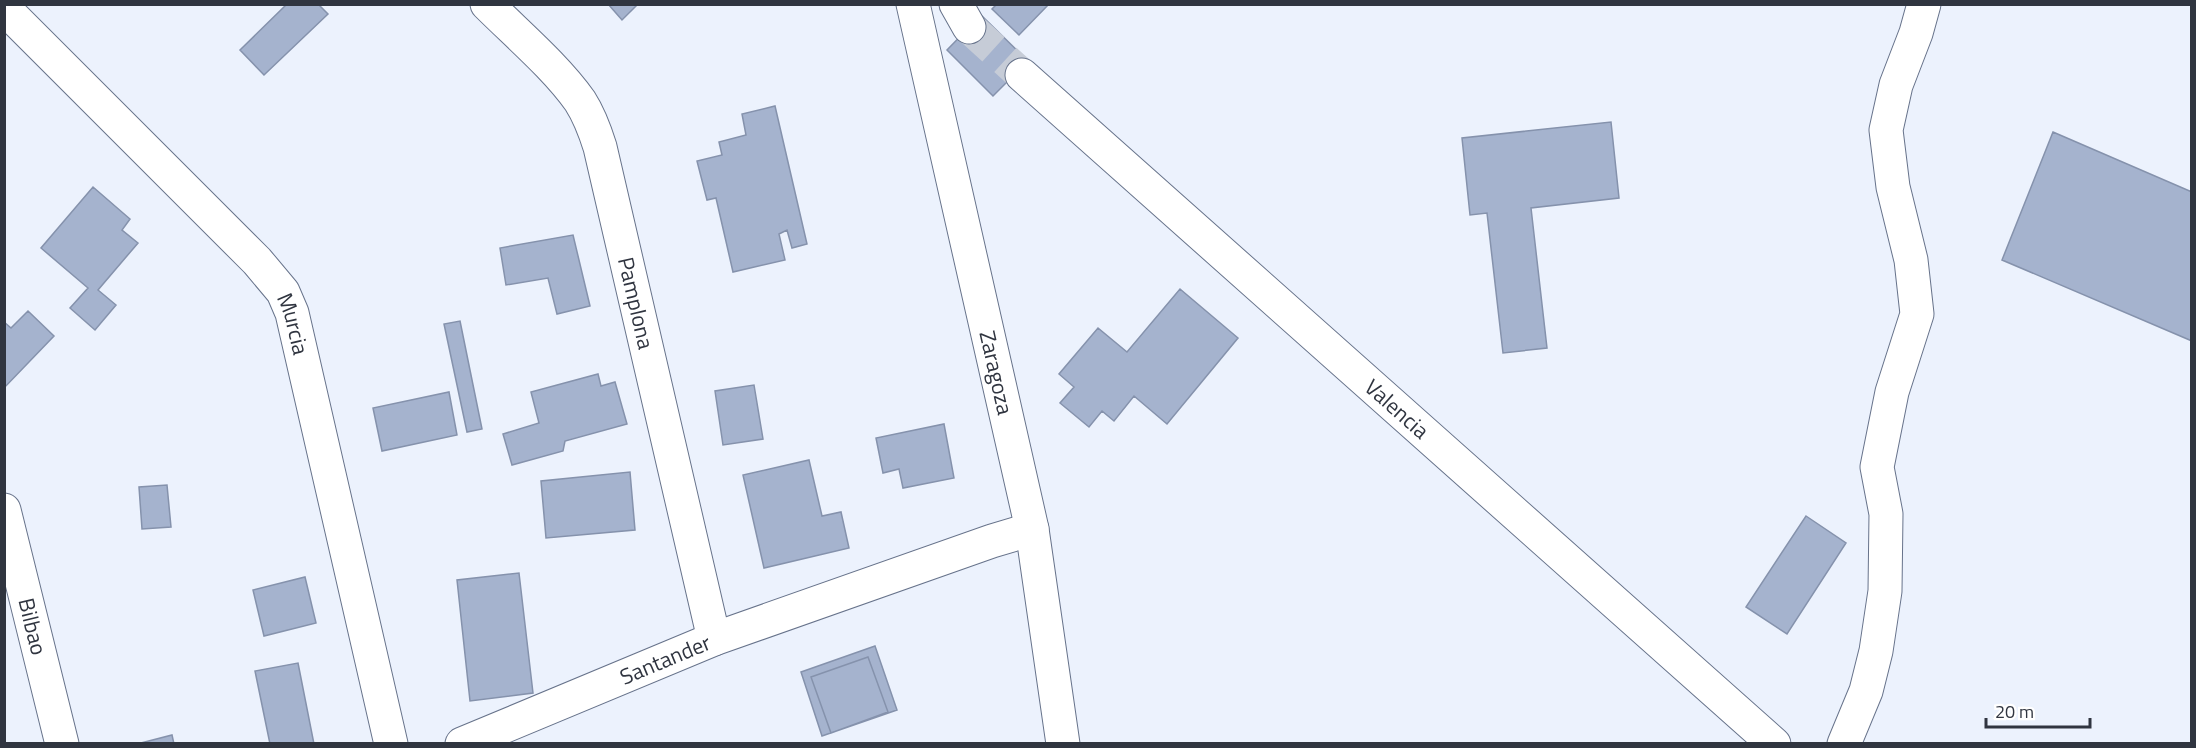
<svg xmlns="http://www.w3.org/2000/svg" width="2196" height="748" font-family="'Titillium Web',sans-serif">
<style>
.building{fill:#a5b3ce;stroke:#8592ac;stroke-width:1.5}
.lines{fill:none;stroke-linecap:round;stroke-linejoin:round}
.minor-tunnel{stroke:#c6ccd7;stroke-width:33;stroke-dasharray:33 16;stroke-linecap:butt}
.minor-casing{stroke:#67738b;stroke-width:35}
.minor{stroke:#fff;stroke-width:33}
.labels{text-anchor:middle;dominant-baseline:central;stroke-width:4.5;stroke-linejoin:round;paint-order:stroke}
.street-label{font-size:22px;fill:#303540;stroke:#fff}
</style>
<rect width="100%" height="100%" fill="#ecf2fd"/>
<!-- building -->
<path class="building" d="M287,4h31l10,10 -64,61 -24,-25z
M608,4h30l-16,16z
M997,4h52l-30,31 -27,-26z
M981,15l47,46 -35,35 -46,-46z
M775,106l32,138 -15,4 -5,-18 -8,4 6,26 -52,12 -17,-74 -9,2 -10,-39 25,-6 -3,-13 27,-7 -4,-21z
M1611,122l8,76 -88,10 16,140 -44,5 -16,-140 -17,2 -8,-77z
M2053,132l139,60v149l-190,-81z
M93,187l37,32 -8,11 16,13 -40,47 18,15 -21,25 -25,-22 18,-20 -47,-40z
M573,235l17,71 -33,8 -9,-36 -42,7 -6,-37z
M1180,289l58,49 -71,86 -33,-28 -20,25 -12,-10 -13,16 -29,-24 14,-16 -15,-13 39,-46 29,24z
M28,311l26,25 -50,52v-66l7,6z
M460,321l22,108 -15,3 -23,-108z
M598,374l3,12 14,-4 12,42 -62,17 -2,10 -51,14 -9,-31 36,-11 -8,-31z
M754,385l9,54 -40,6 -8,-54z
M449,392l8,43 -75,16 -9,-43z
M944,424l10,54 -51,10 -4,-19 -16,4 -7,-35z
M809,460l13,56 19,-4 8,36 -85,20 -21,-93z
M630,472l5,58 -89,8 -5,-57z
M167,485l4,42 -29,2 -3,-42z
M1806,516l40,27 -59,91 -41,-27z
M519,573l14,120 -63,8 -13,-121z
M305,577l11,46 -52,13 -11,-46z
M875,646l22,64 -75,26 -21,-64z
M868,657l20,55 -57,21 -20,-56z
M298,663l16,81h-44l-15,-73z
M172,735l2,9h-37z"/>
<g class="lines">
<!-- minor-tunnel -->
<path class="minor-tunnel" d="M969,27l53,48"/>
<!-- minor casing -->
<g class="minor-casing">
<g id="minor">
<path id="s1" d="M487,4c30,30 69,63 93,97 9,14 15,30 20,46l114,492"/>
<path id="s2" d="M913,4l119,525 31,215"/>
<path d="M956,4l13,23"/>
<path id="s3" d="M4,8l253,253 26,31 9,21 99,431"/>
<path id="s4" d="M1022,75l752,669"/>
<path id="s5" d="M4,510l58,234"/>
<path id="s6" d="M462,744l252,-105 278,-98 40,-12"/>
<path d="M1844,744l22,-53 10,-40 9,-60 1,-77 -9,-47 15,-75 25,-78 -6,-54 -18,-73 -7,-57 10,-45 20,-52 8,-29"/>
</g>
</g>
<!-- minor -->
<use href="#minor" class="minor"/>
</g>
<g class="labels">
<!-- street labels -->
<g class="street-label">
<text stroke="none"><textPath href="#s1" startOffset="345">Pamplona</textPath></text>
<text stroke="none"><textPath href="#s3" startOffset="432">Murcia</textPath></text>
<text stroke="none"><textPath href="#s2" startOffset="378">Zaragoza</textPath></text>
<text stroke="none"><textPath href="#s4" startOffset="502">Valencia</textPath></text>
<text stroke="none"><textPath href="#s5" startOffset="120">Bilbao</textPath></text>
<text stroke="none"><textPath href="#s6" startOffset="220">Santander</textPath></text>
</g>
</g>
<!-- border -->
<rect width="2196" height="748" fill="none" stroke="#303540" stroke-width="12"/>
<!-- scale -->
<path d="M1986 718v9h104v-9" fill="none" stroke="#303540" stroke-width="3"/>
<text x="1995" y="718" font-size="18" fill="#303540" stroke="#ffffff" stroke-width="4.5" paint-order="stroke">20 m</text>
</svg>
